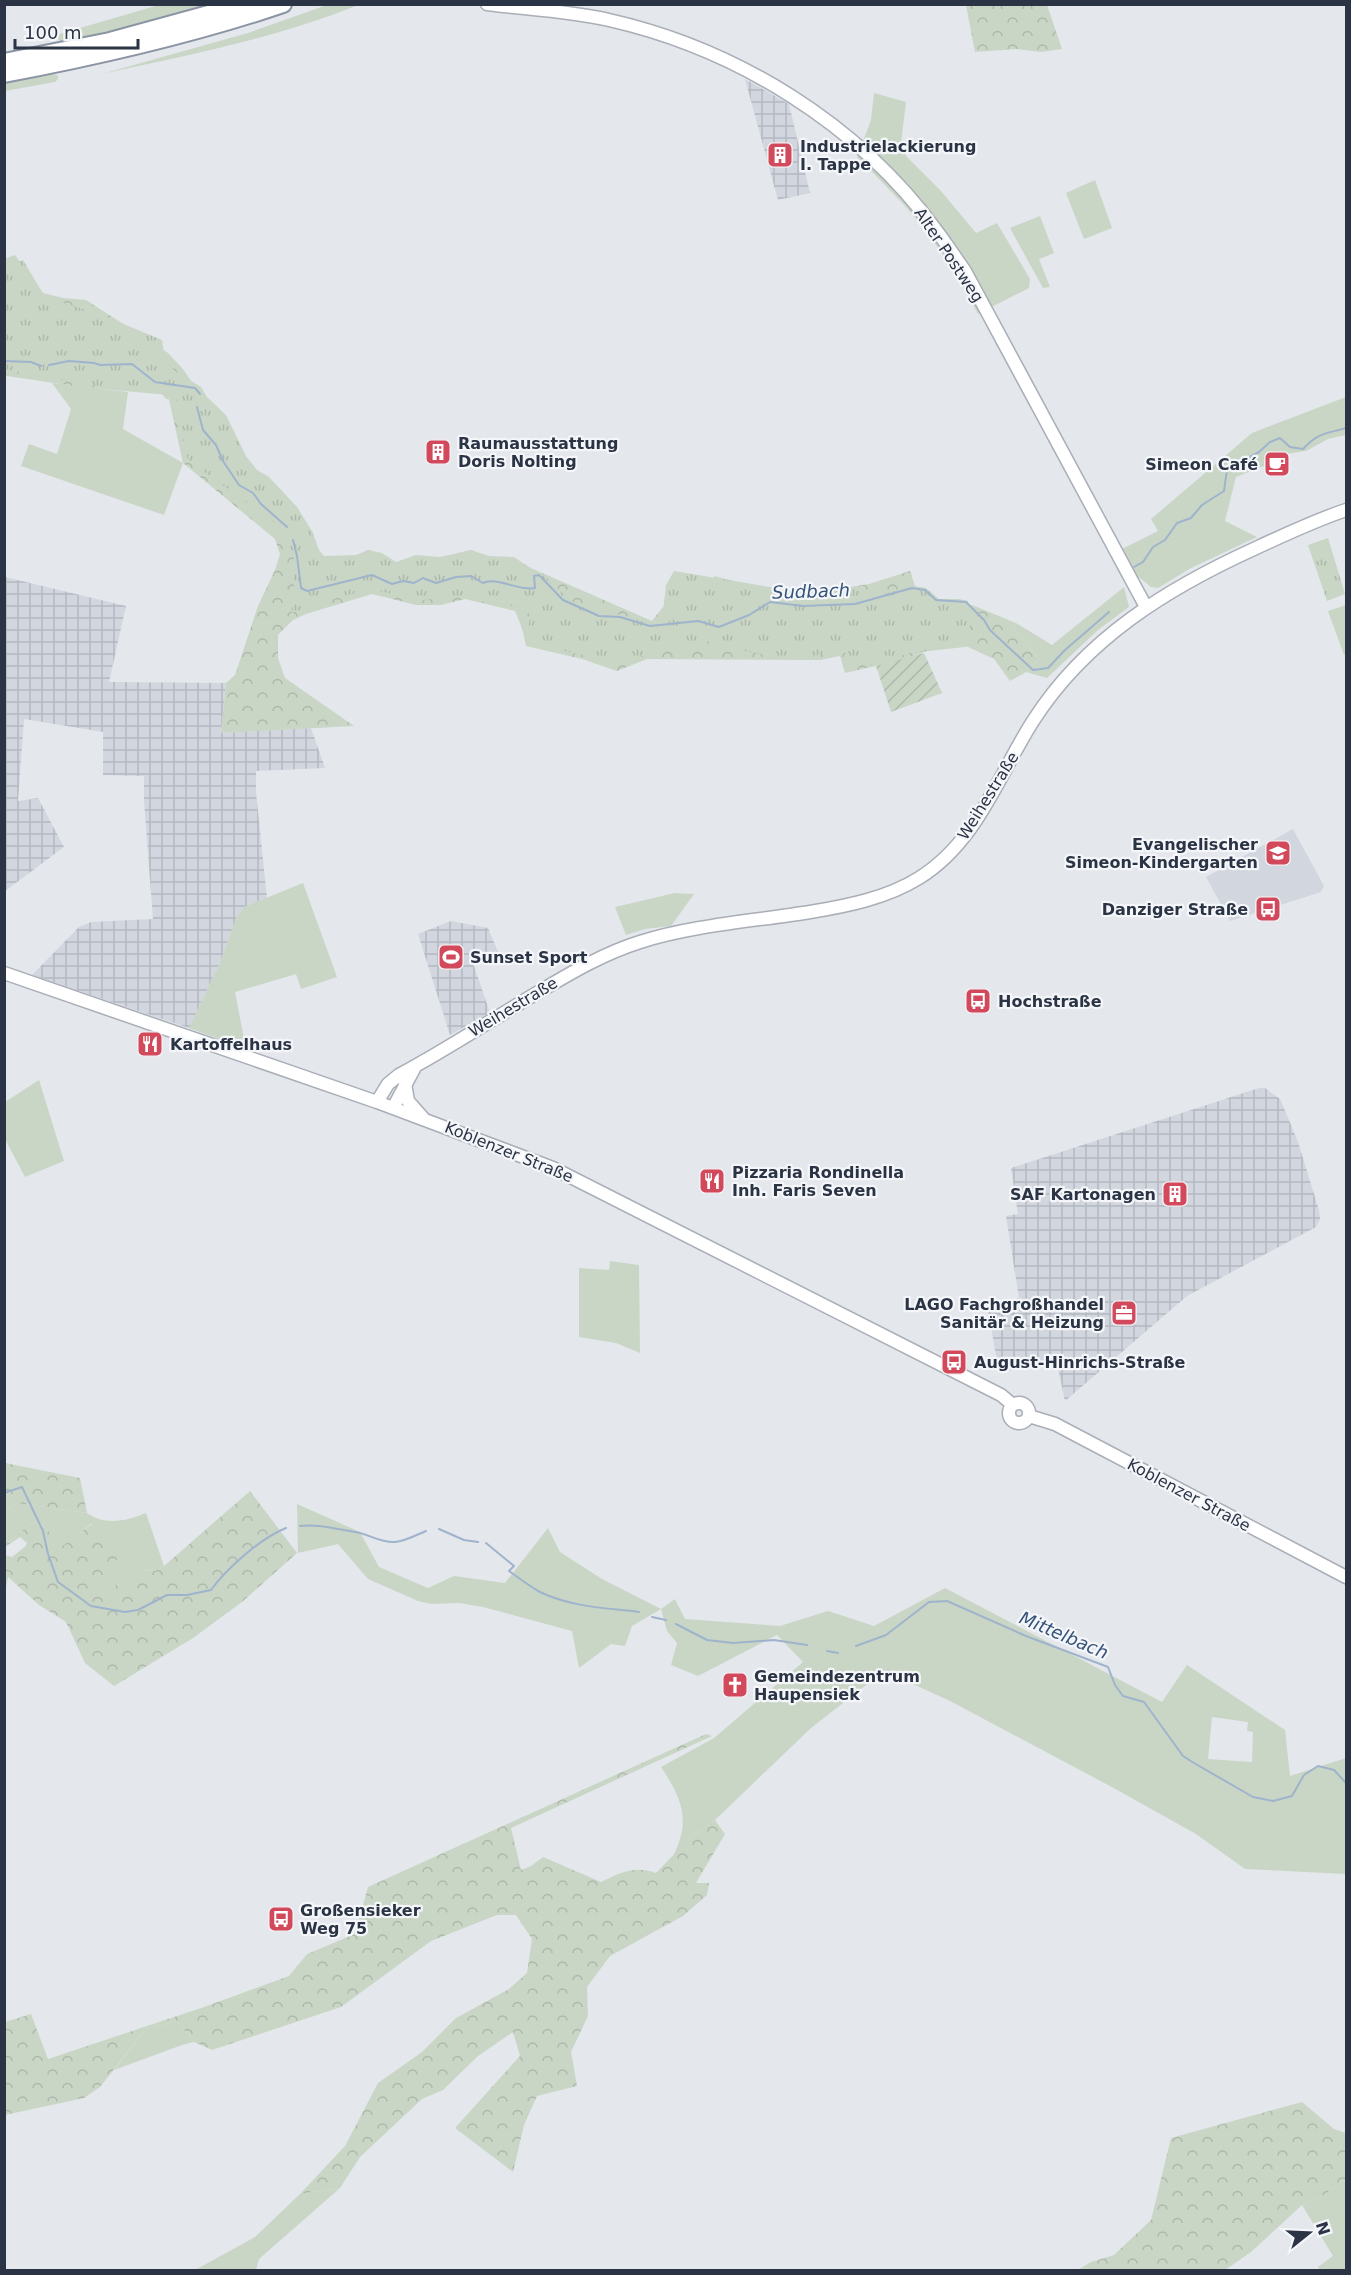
<svg xmlns="http://www.w3.org/2000/svg" width="1351" height="2275" font-family="'DejaVu Sans',sans-serif">
<style>
.built{fill:#d2d6de}
.industrial{fill:url(#industrial-grid)}
.grass{fill:#c9d6c5;fill-rule:evenodd}
.forest{fill:url(#forest-crowns)}
.park{fill:url(#park-tufts)}
.garden{fill:url(#garden-furrows)}
.lines{fill:none;stroke-linecap:round;stroke-linejoin:round}
.stream{stroke:#9fb4cc;stroke-width:2}
.secondary-casing{stroke:#a9aeb7;stroke-width:15}
.highway-casing{stroke:#8b94a3;stroke-width:20}
.secondary{stroke:#fff;stroke-width:12}
.highway{stroke:#fff;stroke-width:16}
.labels{text-anchor:middle;dominant-baseline:central;stroke-width:4.5;stroke-linejoin:round;paint-order:stroke}
.poi-label{font-size:16px;font-weight:bold;fill:#2b3445;stroke:#f4f6f9;text-anchor:start}
.street-label{font-size:16px;fill:#2b3445;stroke:#f4f6f9}
.water-label{font-size:18px;font-style:italic;fill:#34527a;stroke:#f4f6f9}
</style>
<defs>
<pattern id="industrial-grid" width="8" height="8" patternUnits="userSpaceOnUse" patternTransform="scale(1.5)"><rect width="8" height="8" fill="#d2d6de"/><path d="M0 4h8M4 0v8" fill="none" stroke="#b4b8c0"/></pattern>
<pattern id="forest-crowns" width="20" height="18" patternUnits="userSpaceOnUse" patternTransform="scale(1.5)"><rect width="20" height="18" fill="#c9d6c5"/><path d="M2 6a3 3 0 1 1 6 0M12 15a3 3 0 1 1 6 0" fill="none" stroke="#adb8ab"/></pattern>
<pattern id="park-tufts" width="24" height="20" patternUnits="userSpaceOnUse" patternTransform="scale(1.5)"><rect width="24" height="20" fill="#c9d6c5"/><path d="M3 7l-1-3M5 7V3M7 7l1-3M15 17l-1-3M17 17v-4M19 17l1-3" fill="none" stroke="#adb8ab"/></pattern>
<pattern id="garden-furrows" width="10" height="10" patternUnits="userSpaceOnUse" patternTransform="scale(1.5)"><rect width="10" height="10" fill="#c9d6c5"/><path d="M-1 1l2-2M0 10L10 0M9 11l2-2" fill="none" stroke="#adb8ab"/></pattern>
</defs>
<rect width="100%" height="100%" fill="#e4e7ec"/>
<!-- built -->
<path class="built" d="M1293,829l31,57 -3,6 -91,29 -24,-44z"/>
<!-- industrial -->
<path class="industrial" d="M745,79l44,25 21,89 -32,7z
M5,577l121,29 -17,76 117,1 -5,50 90,-5 14,40 -69,3v21l11,106 -23,9 -7,9 -18,49 -30,63 -157,-53 47,-48 12,-5 62,-3 -9,-118v-25l-41,-1v-43l-79,-13 -6,82 20,-3 26,49 -59,44z
M451,921l37,7 10,24 -25,11 17,50 -40,22 -32,-101z
M1259,1088h6l15,11 6,14 12,29 21,68 1,9 -4,8 -129,69 -122,105 -8,-37 -58,8 -12,-67 32,-7 -13,-82 12,-2 -7,-46z"/>
<!-- grass -->
<path class="grass" d="M159,5h53l-39,12 -99,23 -14,2 -4,-7z
M327,5h31c-81,33 -170,50 -256,69l146,-41z
M54,74l4,2v3l-3,3 -50,9v-8z
M874,93l32,9 -5,40 5,14 35,35 35,42 21,-10 33,56 -1,9 -51,26c-15,-27 -30,-54 -49,-79 -21,-28 -47,-53 -72,-78l14,-37z
M1095,180l17,48 -28,11 -18,-46z
M1040,216l14,37 -15,6 11,28 -7,1 -33,-60z
M52,383l76,9 -5,37 60,34 -19,52 -143,-49 8,-22 28,10 14,-45z
M1346,397v38l-18,4 -22,12 -39,6 -3,9 -28,11 -11,44 32,16 -66,31 -33,20 -7,-1 -16,-13 -15,-24 38,-19 -7,-12 101,-86z
M1124,587l5,20 -31,23 -51,48 -21,-6 13,-13 -26,-31 3,-5 36,22z
M1346,605v49l-2,1 -16,-44z
M303,883l34,94 -36,12 -5,-15 -61,18 11,57 -57,-21 30,-63 18,-49 7,-9z
M675,893l19,1 -23,32 -26,3 -19,6 -11,-28z
M39,1080l25,81 -39,16 -20,-38v-37z
M610,1261l29,4 1,88 -24,-10 -37,-6v-69l30,2z
M17,1503l70,10c19,13 39,8 59,0l18,53 -9,5 -12,-1 -49,28 -2,-75 -29,24 -21,-22 -11,-2 -26,22v-34z
M297,1504l63,28 19,35 49,21 26,-12 51,7 43,-55 12,24 42,27 59,30 14,-10 10,20 95,7 48,-15 46,15 71,-38 217,114 25,-37 98,65 5,46 56,-18v116l-101,-5 -49,-35 -86,-48 -160,-85 -59,-27 -25,11 -55,43 -96,92 -24,17 -19,21c20,-37 10,-59 -11,-91l53,-29 89,-76 -26,-27 -79,41 -27,-11 6,-22 -10,-12 -6,-22 -29,17 -7,20 -14,-2 -32,24 -7,-37 -89,-24 -24,-4 -27,1 -14,-3 -50,-22 -30,-35 -40,9zM1212,1717l36,5 -1,9 6,1 -1,30 -44,-3z
M177,2021l17,21 -12,3 -68,25 32,-41z
M1346,2179v91h-26l-2,-3 15,-11 -31,-51 16,-6z
M340,2188l-81,71 -3,11h-61l60,-33 45,-43z"/>
<!-- forest -->
<path class="forest" d="M966,5h81l15,44 -21,3 -25,-3 -41,3z
M15,255l28,38 20,5 23,2 82,53 15,16 131,193 210,3 128,56 11,-14 43,5 8,-36 63,16 49,-1 43,-7 41,-13 10,30 52,4 44,18 -3,5 26,31 -13,13 -16,9 -16,-22 -39,-18 -53,19 -57,13 -5,-17 -20,4 -173,-1 -30,12 -35,-12 -56,-13 -4,-18 -7,-17 -50,-12 -24,6h-25l-44,-11 -66,20 -13,6 -15,15v23l7,20 69,48 -133,7 5,-50 9,-8 23,-69 17,-36 5,-16 -5,-15 -92,-76 -15,-68 -87,-8 -74,-11 -2,2 -1,-119z
M5,1463l75,15 7,35 -70,-10 -12,8z
M250,1491l47,62 -55,49 -49,36 -79,48 -29,-23 -19,-41 -27,-17 -31,-28 -3,16v-38l7,2 14,-11 1,-3 -7,-6 -15,10v-2l26,-22 11,2 21,21 30,-23 29,28 -27,46 48,-27 12,1 9,-5z
M706,1734l6,2 -201,92 10,42 10,-4 12,-9 58,25c18,-9 34,-17 55,-9l35,-36 24,-17 10,14 -29,49h13l-2,12 -24,21 -73,40 -23,31 1,29 -17,36 6,34 -40,10 -13,29 -11,47 -58,-44 65,-72 -7,-24 -35,24 -35,34 -21,9 -62,58 -20,31 -40,6 45,-48 33,-63 44,-31 34,-34 53,-29 18,-16 5,-34 -16,-24h-19l-66,26 -90,66 -129,43 -18,-8 -17,-21 -31,8 -46,58 -16,11 -79,17v-93l26,-8 17,45 156,-52 85,-31 18,-22 48,-20 13,-47z
M1302,2102l32,27 12,4v46l-28,20 -16,6 -51,47 -26,18h-147l13,-8 23,-7 37,-35 20,-82z"/>
<!-- park -->
<path class="park" d="M23,260l22,37 57,18 60,25 3,20 10,11 26,16 6,10 19,18 20,41 11,14 12,7 28,30 15,24 7,19 5,6 32,-1 12,-5 14,3 14,9 20,-7 24,2 31,-7 18,6 25,1 15,10 6,7h8c17,18 35,36 61,40 6,1 12,0 18,1 19,4 20,10 40,6l4,-36 8,-14 114,19 21,1 56,-5 4,12 45,-12 12,2 13,11h20l9,2 -1,12 7,33 -64,7 -39,12 -17,-4 -12,-11 -5,-1 -32,10 -12,1 -58,-11h-13l-10,-7 -8,-1 -24,7 -2,-3 -58,18 -94,-20 4,-26 -3,-9 -43,-6 -22,-6 -39,4 -50,-10 -27,5 -55,18 3,-17v-37l-6,-21 -13,-15 -87,-63c-3,-15 -13,-46 -7,-60l-15,-1 -6,-7 -75,-7 -80,-16v-104l3,2z
M1328,538l17,56 -18,7 -19,-56z"/>
<!-- garden -->
<path class="garden" d="M924,653l18,40 -51,19 -15,-46z"/>
<g class="lines">
<!-- stream -->
<path class="stream" d="M4,361l27,1 10,4
M49,365l20,-4 25,2 6,2 32,-1 23,18 40,6 5,6
M197,407l6,23 13,15 7,16 16,24 14,8 8,11 26,23
M293,540l4,16 4,32 6,3 65,-16 20,9 11,-3 11,2 9,-5 13,5 20,-6 15,-1 12,7c13,-7 37,9 52,5l-1,-12 5,-1 24,25 36,16 21,1 30,9 48,-5 21,6 30,-12 21,-13 33,4 52,-2 57,-16 13,2 11,10 30,2 18,18 6,10 43,40 15,-2 17,-18 44,-38
M1134,567l9,-5 10,-15 12,-7 12,-17 14,-5 11,-13 22,-14 3,-22 32,-17 11,-10 10,-4 10,9 13,2c16,-17 23,-15 43,-21
M4,1493l18,-6 21,44 5,23 10,28 33,24 34,6 13,-2 29,-15h20l24,-5c16,-22 50,-52 75,-62
M300,1526c20,-2 36,3 55,6 14,2 25,11 40,10 11,-1 21,-7 31,-11
M439,1529l25,11 14,2
M486,1543l28,23 -5,5c10,7 20,15 31,21 31,15 65,16 99,20
M652,1617l14,3
M676,1624l31,16 26,3 41,-3 33,5
M856,1646l30,-11 43,-33 18,-1 79,35 82,31 7,18 8,11 21,6 39,54 11,7 59,34 20,4 19,-5 12,-21 14,-9 16,4 12,13
M827,1651l11,2"/>
<!-- secondary casing -->
<g class="secondary-casing">
<path id="secondary" d="M487,4c40,5 82,7 122,16 128,29 249,104 327,210 10,13 19,27 29,41l181,336
M4,973l373,129 176,66 448,227 12,10
M405,1083l3,18 15,17
M377,1102l11,-18 11,-9c49,-26 95,-57 143,-85 32,-19 63,-37 98,-48 54,-17 114,-21 170,-30 37,-6 77,-14 109,-34 58,-36 79,-102 114,-157 53,-83 135,-133 223,-173 30,-14 60,-28 90,-38
M393,1108l21,-39
M1009 1413a10 10 0 1 1 20 0a10 10 0 1 1-20 0Z
M1029,1416l26,8 291,153"/>
</g>
<!-- highway casing -->
<g class="highway-casing">
<path id="highway" d="M4,62l106,-21 135,-37
M4,74c95,-18 188,-39 279,-70"/>
</g>
<!-- secondary -->
<use href="#secondary" class="secondary"/>
<!-- highway -->
<use href="#highway" class="highway"/>
</g>
<!-- icons -->
<defs>
<g id="building-square" transform="scale(1.35)"><rect x="-9" y="-9" width="18" height="18" rx="4" fill="#d1495b" stroke="#f4f6f9"/><path d="M-4-6H4V6H1V3H-1V6H-4ZM-2.5-4.3h1.7v1.8h-1.7ZM.8-4.3h1.7v1.8H.8ZM-2.5-1h1.7V.8h-1.7ZM.8-1h1.7V.8H.8Z" fill="#fff"/></g>
<g id="cafe-square" transform="scale(1.35)"><rect x="-9" y="-9" width="18" height="18" rx="4" fill="#d1495b" stroke="#f4f6f9"/><path d="M-5.5-4.5H6V0H3Q3 3.5 0 3.5H-2.5Q-5.5 3.5-5.5 0ZM3-3.2v2h1.7v-2ZM-6 4.5H4V6H-6Z" fill="#fff"/></g>
<g id="school-square" transform="scale(1.35)"><rect x="-9" y="-9" width="18" height="18" rx="4" fill="#d1495b" stroke="#f4f6f9"/><path d="M0-5L7-2L0 1L-7-2ZM-4 1L0 2.5L4 1V4Q0 6-4 4Z" fill="#fff"/></g>
<g id="bus-square" transform="scale(1.35)"><rect x="-9" y="-9" width="18" height="18" rx="4" fill="#d1495b" stroke="#f4f6f9"/><path d="M-5-6H5V4H4V6H2V4H-2V6H-4V4H-5ZM-3.5-4V0h7V-4ZM-3.5 1.2v1.5H-2V1.2ZM2 1.2v1.5H3.5V1.2Z" fill="#fff"/></g>
<g id="stadium-square" transform="scale(1.35)"><rect x="-9" y="-9" width="18" height="18" rx="4" fill="#d1495b" stroke="#f4f6f9"/><path d="M0-5a6.5 5 0 1 0 0 10a6.5 5 0 1 0 0-10ZM-3.5-1.8h7v3.6h-7Z" fill="#fff"/></g>
<g id="restaurant-square" transform="scale(1.35)"><rect x="-9" y="-9" width="18" height="18" rx="4" fill="#d1495b" stroke="#f4f6f9"/><path d="M-5-6h1v4h1v-4h1v4h1v-4h1v5L-1.5 .5V6h-2V.5L-5-1ZM5-6V6H3V1.5H1.5Q1.5-4 5-6Z" fill="#fff"/></g>
<g id="office-square" transform="scale(1.35)"><rect x="-9" y="-9" width="18" height="18" rx="4" fill="#d1495b" stroke="#f4f6f9"/><path d="M-6-3h4V-5.5h4V-3h4V5H-6ZM-1-4.5V-3h2v-1.5ZM-6 0V1H6V0Z" fill="#fff"/></g>
<g id="church-square" transform="scale(1.35)"><rect x="-9" y="-9" width="18" height="18" rx="4" fill="#d1495b" stroke="#f4f6f9"/><path d="M-1.2-6h2.4v3.5h3.3v2.4h-3.3V6h-2.4V-.1h-3.3v-2.4h3.3Z" fill="#fff"/></g>
</defs>
<g fill-rule="evenodd">
<use href="#building-square" x="780" y="155"/>
<use href="#building-square" x="438" y="452"/>
<use href="#cafe-square" x="1277" y="464"/>
<use href="#school-square" x="1278" y="853"/>
<use href="#bus-square" x="1268" y="909"/>
<use href="#stadium-square" x="451" y="957"/>
<use href="#bus-square" x="978" y="1001"/>
<use href="#restaurant-square" x="150" y="1044"/>
<use href="#restaurant-square" x="712" y="1181"/>
<use href="#building-square" x="1175" y="1194"/>
<use href="#office-square" x="1124" y="1313"/>
<use href="#bus-square" x="954" y="1362"/>
<use href="#church-square" x="735" y="1685"/>
<use href="#bus-square" x="281" y="1919"/>
</g>
<g class="labels">
<!-- poi labels -->
<g class="poi-label">
<text x="800" y="146">Industrielackierung<tspan x="800" dy="18">I. Tappe</tspan></text>
<text x="458" y="443">Raumausstattung<tspan x="458" dy="18">Doris Nolting</tspan></text>
<text x="1258" y="464" text-anchor="end">Simeon Café</text>
<text x="1258" y="844" text-anchor="end">Evangelischer<tspan x="1258" dy="18">Simeon-Kindergarten</tspan></text>
<text x="1248" y="909" text-anchor="end">Danziger Straße</text>
<text x="470" y="957">Sunset Sport</text>
<text x="998" y="1001">Hochstraße</text>
<text x="170" y="1044">Kartoffelhaus</text>
<text x="732" y="1172">Pizzaria Rondinella<tspan x="732" dy="18">Inh. Faris Seven</tspan></text>
<text x="1156" y="1194" text-anchor="end">SAF Kartonagen</text>
<text x="1104" y="1304" text-anchor="end">LAGO Fachgroßhandel<tspan x="1104" dy="18">Sanitär &amp; Heizung</tspan></text>
<text x="974" y="1362">August-Hinrichs-Straße</text>
<text x="754" y="1676">Gemeindezentrum<tspan x="754" dy="18">Haupensiek</tspan></text>
<text x="300" y="1910">Großensieker<tspan x="300" dy="18">Weg 75</tspan></text>
</g>
<!-- street labels -->
<g class="street-label">
<text transform="translate(949 255) rotate(56)">Alter Postweg</text>
<text transform="translate(988 796) rotate(-58)">Weihestraße</text>
<text transform="translate(513 1007) rotate(-31)">Weihestraße</text>
<text transform="translate(509 1152) rotate(22)">Koblenzer Straße</text>
<text transform="translate(1189 1495) rotate(28)">Koblenzer Straße</text>
</g>
<!-- water labels -->
<g class="water-label">
<text transform="translate(811 591) rotate(-2)">Sudbach</text>
<text transform="translate(1064 1635) rotate(23)">Mittelbach</text>
</g>
</g>
<!-- border -->
<rect width="1351" height="2275" fill="none" stroke="#2b3445" stroke-width="12"/>
<!-- north arrow -->
<g transform="translate(1309 2233) rotate(72)" stroke="#f4f6f9" stroke-width="4.5" paint-order="stroke">
<path d="M0-4.5L10 22L0 15L-10 22Z" fill="#2b3445"/>
<text y="-9" font-size="16" font-weight="bold" text-anchor="middle" fill="#2b3445">N</text>
</g>
<!-- scale -->
<path d="M15 39v9h123v-9" fill="none" stroke="#2b3445" stroke-width="3"/>
<text x="24" y="39" font-size="18" fill="#2b3445" stroke="#f4f6f9" stroke-width="4.5" paint-order="stroke">100 m</text>
</svg>
